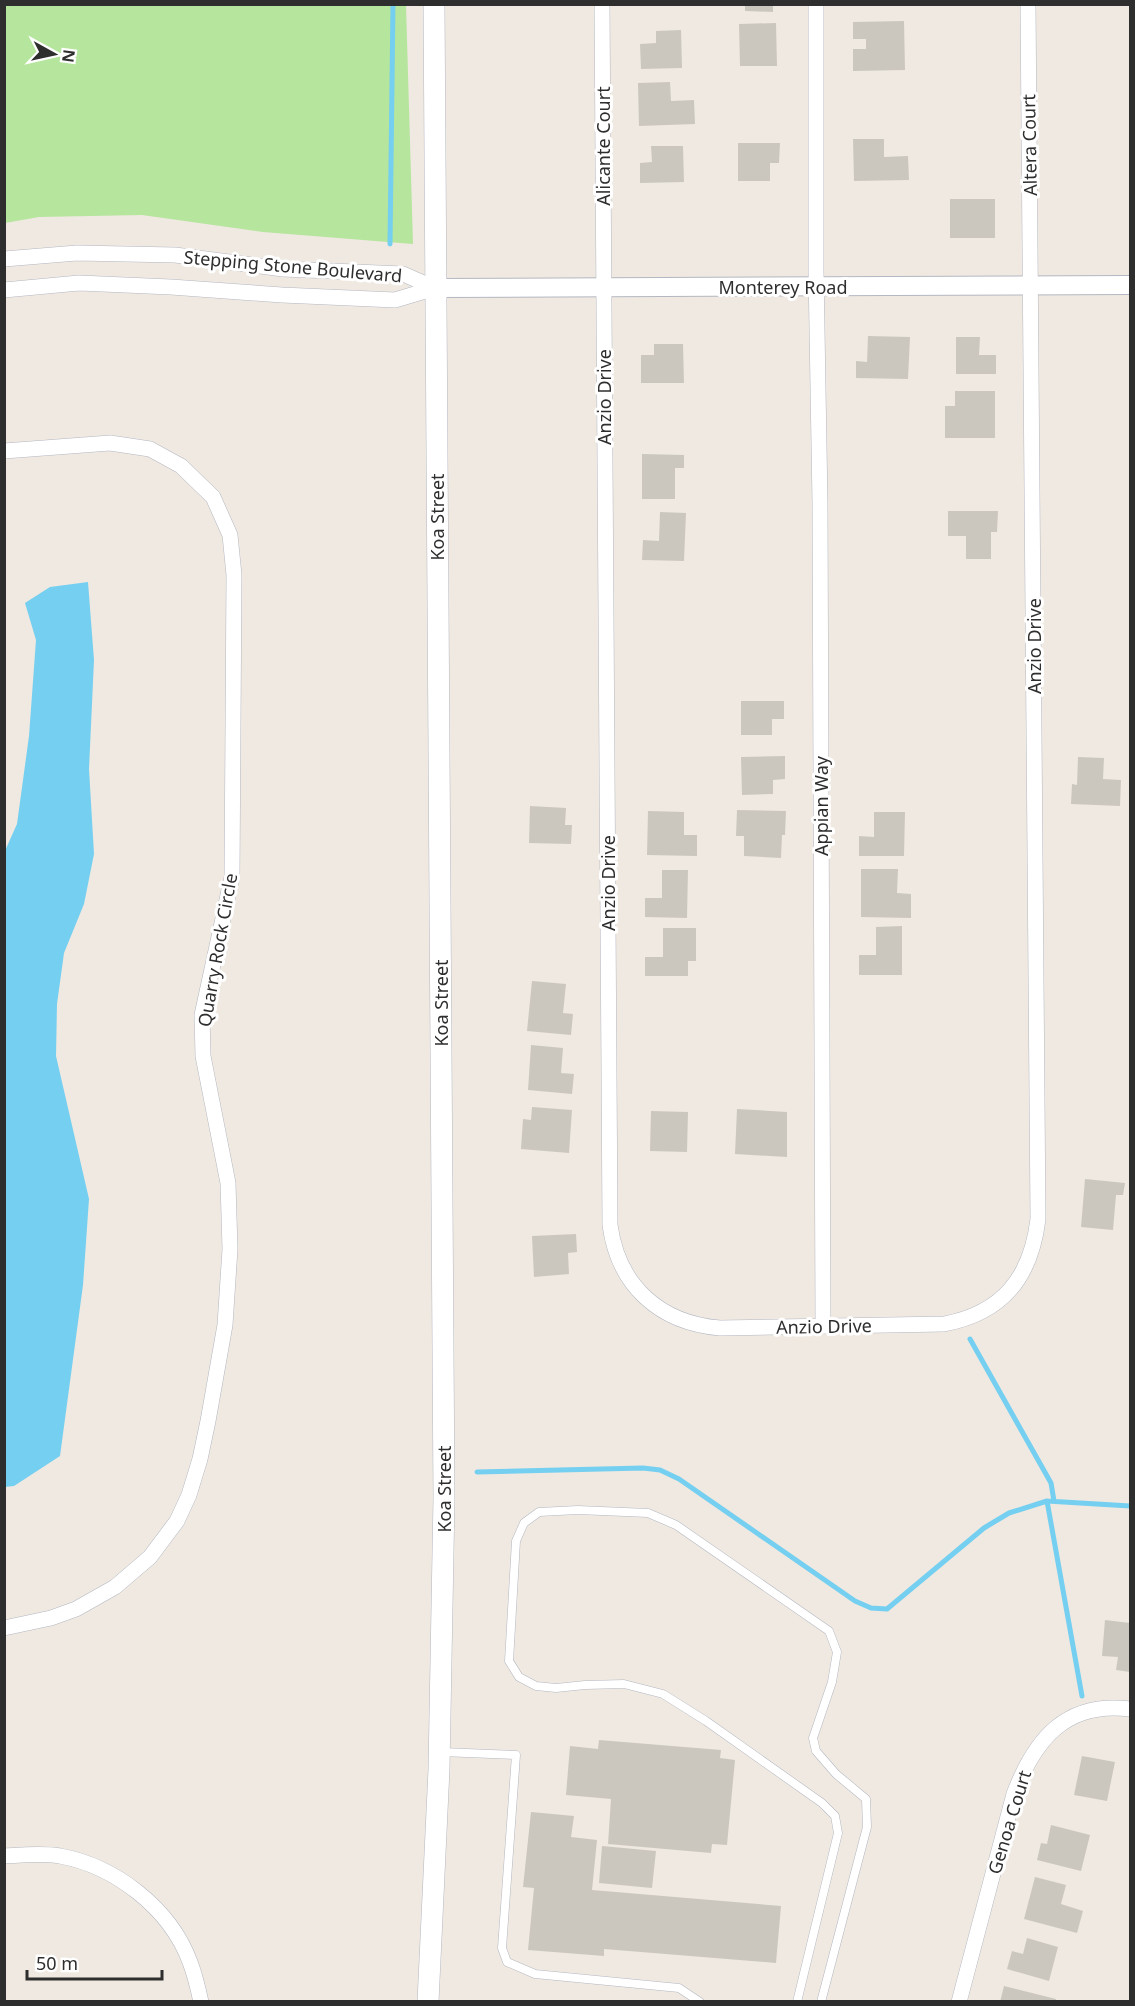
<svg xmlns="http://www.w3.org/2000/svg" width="1135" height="2006" font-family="'Noto Sans',sans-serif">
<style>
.green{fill:#b6e59e}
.water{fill:#75cff0}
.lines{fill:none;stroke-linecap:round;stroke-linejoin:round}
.stream{stroke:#75cff0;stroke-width:5}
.building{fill:#cbc7bf}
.service-casing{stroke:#b4b7c1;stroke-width:9}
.minor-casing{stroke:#b4b7c1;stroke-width:16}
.tertiary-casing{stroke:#b4b7c1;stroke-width:20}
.secondary-casing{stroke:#b4b7c1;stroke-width:22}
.service{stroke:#fff;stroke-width:8}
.minor{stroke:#fff;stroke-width:15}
.tertiary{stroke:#fff;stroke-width:18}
.secondary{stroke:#fff;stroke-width:21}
.labels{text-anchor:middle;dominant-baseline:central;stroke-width:6;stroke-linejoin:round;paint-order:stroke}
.street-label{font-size:18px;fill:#2e2e2e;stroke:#fff}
</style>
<rect width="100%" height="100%" fill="#efe9e1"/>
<!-- green -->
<path class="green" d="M5,4l401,1 7,239 -150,-12 -121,-17 -103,2 -34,6z"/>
<!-- water -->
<path class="water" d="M88,582l6,78 -5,109 5,85 -10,50 -20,49 -7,51 -1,52 33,143 -6,86 -23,171 -46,30 -9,1 -1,-634 13,-29 12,-88 7,-96 -11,-37 25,-16z"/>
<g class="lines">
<!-- stream -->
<path class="stream" d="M390,244l3,-240
M970,1339l81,144 3,18
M477,1472l166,-4 17,2 19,9 176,122 16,7 16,1 97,-81 25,-15 38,-12 83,5
M1047,1501l35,195"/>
</g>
<!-- building -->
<path class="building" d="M745,4h28v8l-28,-1z
M904,21l1,49 -52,1v-22h13v-10h-13v-17z
M776,23l1,43h-37l-1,-42z
M681,30l1,38 -41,1 -1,-25 16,-1v-12z
M670,82l1,19 23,-1 1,24 -56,2 -1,-43z
M853,139h31v18l24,-1 1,24 -55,1z
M738,143h42l-1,20h-9v18h-32z
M651,146h32l1,36 -44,1v-20l12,-1z
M950,199h45v39h-45z
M868,336l42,1 -2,42 -52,-1v-17l11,1z
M956,337h24l-1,18h17v19h-40z
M654,344h29l1,39h-43v-28h13z
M955,391h40v47h-50v-32h10z
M642,454l42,1v13h-9v31h-33z
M948,511h50l-1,21h-6v27h-25v-23h-18z
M660,512l26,1 -2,48 -42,-1 1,-20 16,1z
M741,701h43v18h-12v16h-31z
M785,756v23l-12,1v14l-31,1 -1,-38z
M1078,757l26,1 -1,21 18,1 -1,26 -49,-2 1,-20 5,1z
M530,806l36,2 -1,17h7l-1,19 -42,-1z
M737,810l49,1 -1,24h-3l-1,23 -37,-2v-20h-8z
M648,811l36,1v23h13v21l-50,-1z
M874,812h31l-1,44h-45v-20l15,1z
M861,869h37l-1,24 14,1v24l-50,-1z
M662,870h26l-1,48 -42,-1v-19h17z
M902,926v49h-43v-20h17v-28z
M663,928h33v33h-8v15h-43v-19h18z
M532,981l34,3 -3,29 10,1 -2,21 -44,-4z
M531,1045l32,3 -2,25 13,1 -2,20 -44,-4z
M532,1107l40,3 -3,43 -48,-4 2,-30 8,1z
M737,1109l50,3v45l-52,-3z
M651,1111l37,1 -1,40 -37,-1z
M1085,1179l40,4 -2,12h-7l-3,35 -32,-3z
M576,1234l1,18 -9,1 1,21 -35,3 -2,-41z
M1105,1620l25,3v49l-14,-2 2,-13 -16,-1z
M599,1740l122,10 -1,8 15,2 -8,85 -15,-1 -1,9 -103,-9 3,-45 -45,-4 4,-49 28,3z
M1082,1756l33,6 -8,39 -33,-6z
M531,1812l43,4 -3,21 26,3 -5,50 189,16 -5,57 -172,-14v7l-76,-6 6,-62 -11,-1z
M1051,1825l39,10 -9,36 -44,-11 4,-17 6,1z
M602,1846l54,5 -4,37 -53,-5z
M1035,1877l31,8 -5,19 22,7 -6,22 -53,-14z
M1027,1938l31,9 -9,34 -42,-12 5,-18 11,3z
M1004,1986l52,13v3h-56z"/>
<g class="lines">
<!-- service casing -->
<g class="service-casing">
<path id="service" d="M441,1752l75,3 -14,193 5,14 28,12 144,14 21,14
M797,2002l41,-169 -3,-17 -13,-13 -116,-82 -43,-27 -39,-10 -39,1 -29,3 -20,-2 -17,-9 -10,-16 7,-120 8,-18 15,-11 39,-2 70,3 28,12 153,106 8,21 -5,30 -19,56 3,13 20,23 30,25 1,28 -46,175"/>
</g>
<!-- minor casing -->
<g class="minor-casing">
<path id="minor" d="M602,4l8,1221c8,60 49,98 110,103l224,-4c59,-11 87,-47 94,-105l-10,-1215
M816,4v267l4,232 3,822
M4,259l73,-6 98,2 108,14 120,5 32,14
M4,290l75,-7 92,4 111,8 113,5 40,-12
M4,451l106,-8 40,6 31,17 32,31 17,38 4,40 -2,302 -30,138 1,41 25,127 2,66 -5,76 -17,96 -8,38 -11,36 -12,26 -27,36 -35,30 -39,22 -25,9 -47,10
M4,1856c19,-1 37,-3 56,0 55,10 110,52 130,106 5,13 8,26 11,40
M959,2002l55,-208c21,-55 52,-93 116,-85"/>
</g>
<!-- tertiary casing -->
<g class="tertiary-casing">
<path id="tertiary" d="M435,288l695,-3"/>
</g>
<!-- secondary casing -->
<g class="secondary-casing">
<path id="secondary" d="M428,2002l11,-233 5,-271 -10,-1494"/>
</g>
<!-- service -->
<use href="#service" class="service"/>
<!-- minor -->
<use href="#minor" class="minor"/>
<!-- tertiary -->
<use href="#tertiary" class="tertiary"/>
<!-- secondary -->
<use href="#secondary" class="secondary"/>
</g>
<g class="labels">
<!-- street labels -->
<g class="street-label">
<text transform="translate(1029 145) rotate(-91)">Altera Court</text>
<text transform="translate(603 146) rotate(-90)">Alicante Court</text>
<text transform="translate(293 266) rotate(5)">Stepping Stone Boulevard</text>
<text x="783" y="287">Monterey Road</text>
<text transform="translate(604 397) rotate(-90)">Anzio Drive</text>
<text transform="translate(437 517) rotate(-90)">Koa Street</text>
<text transform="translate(1034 646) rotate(-90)">Anzio Drive</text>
<text transform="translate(821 806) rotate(-90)">Appian Way</text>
<text transform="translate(608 883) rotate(-90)">Anzio Drive</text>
<text transform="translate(217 950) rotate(-80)">Quarry Rock Circle</text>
<text transform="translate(441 1003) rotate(-90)">Koa Street</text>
<text transform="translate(824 1326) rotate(-1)">Anzio Drive</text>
<text transform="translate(444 1489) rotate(-90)">Koa Street</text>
<text transform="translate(1009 1822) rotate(-73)">Genoa Court</text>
</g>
</g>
<!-- border -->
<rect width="1135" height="2006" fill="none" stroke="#2e2e2e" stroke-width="12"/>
<!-- north arrow -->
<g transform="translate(54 54) rotate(98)" stroke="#ffffff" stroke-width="4.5" paint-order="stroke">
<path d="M0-4.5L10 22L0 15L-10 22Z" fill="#2e2e2e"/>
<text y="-9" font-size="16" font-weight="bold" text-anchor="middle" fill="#2e2e2e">N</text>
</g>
<!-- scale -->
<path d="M27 1970v9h135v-9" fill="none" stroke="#2e2e2e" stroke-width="3"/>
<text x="36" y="1970" font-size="18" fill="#2e2e2e" stroke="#ffffff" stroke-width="4.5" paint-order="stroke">50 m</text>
</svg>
